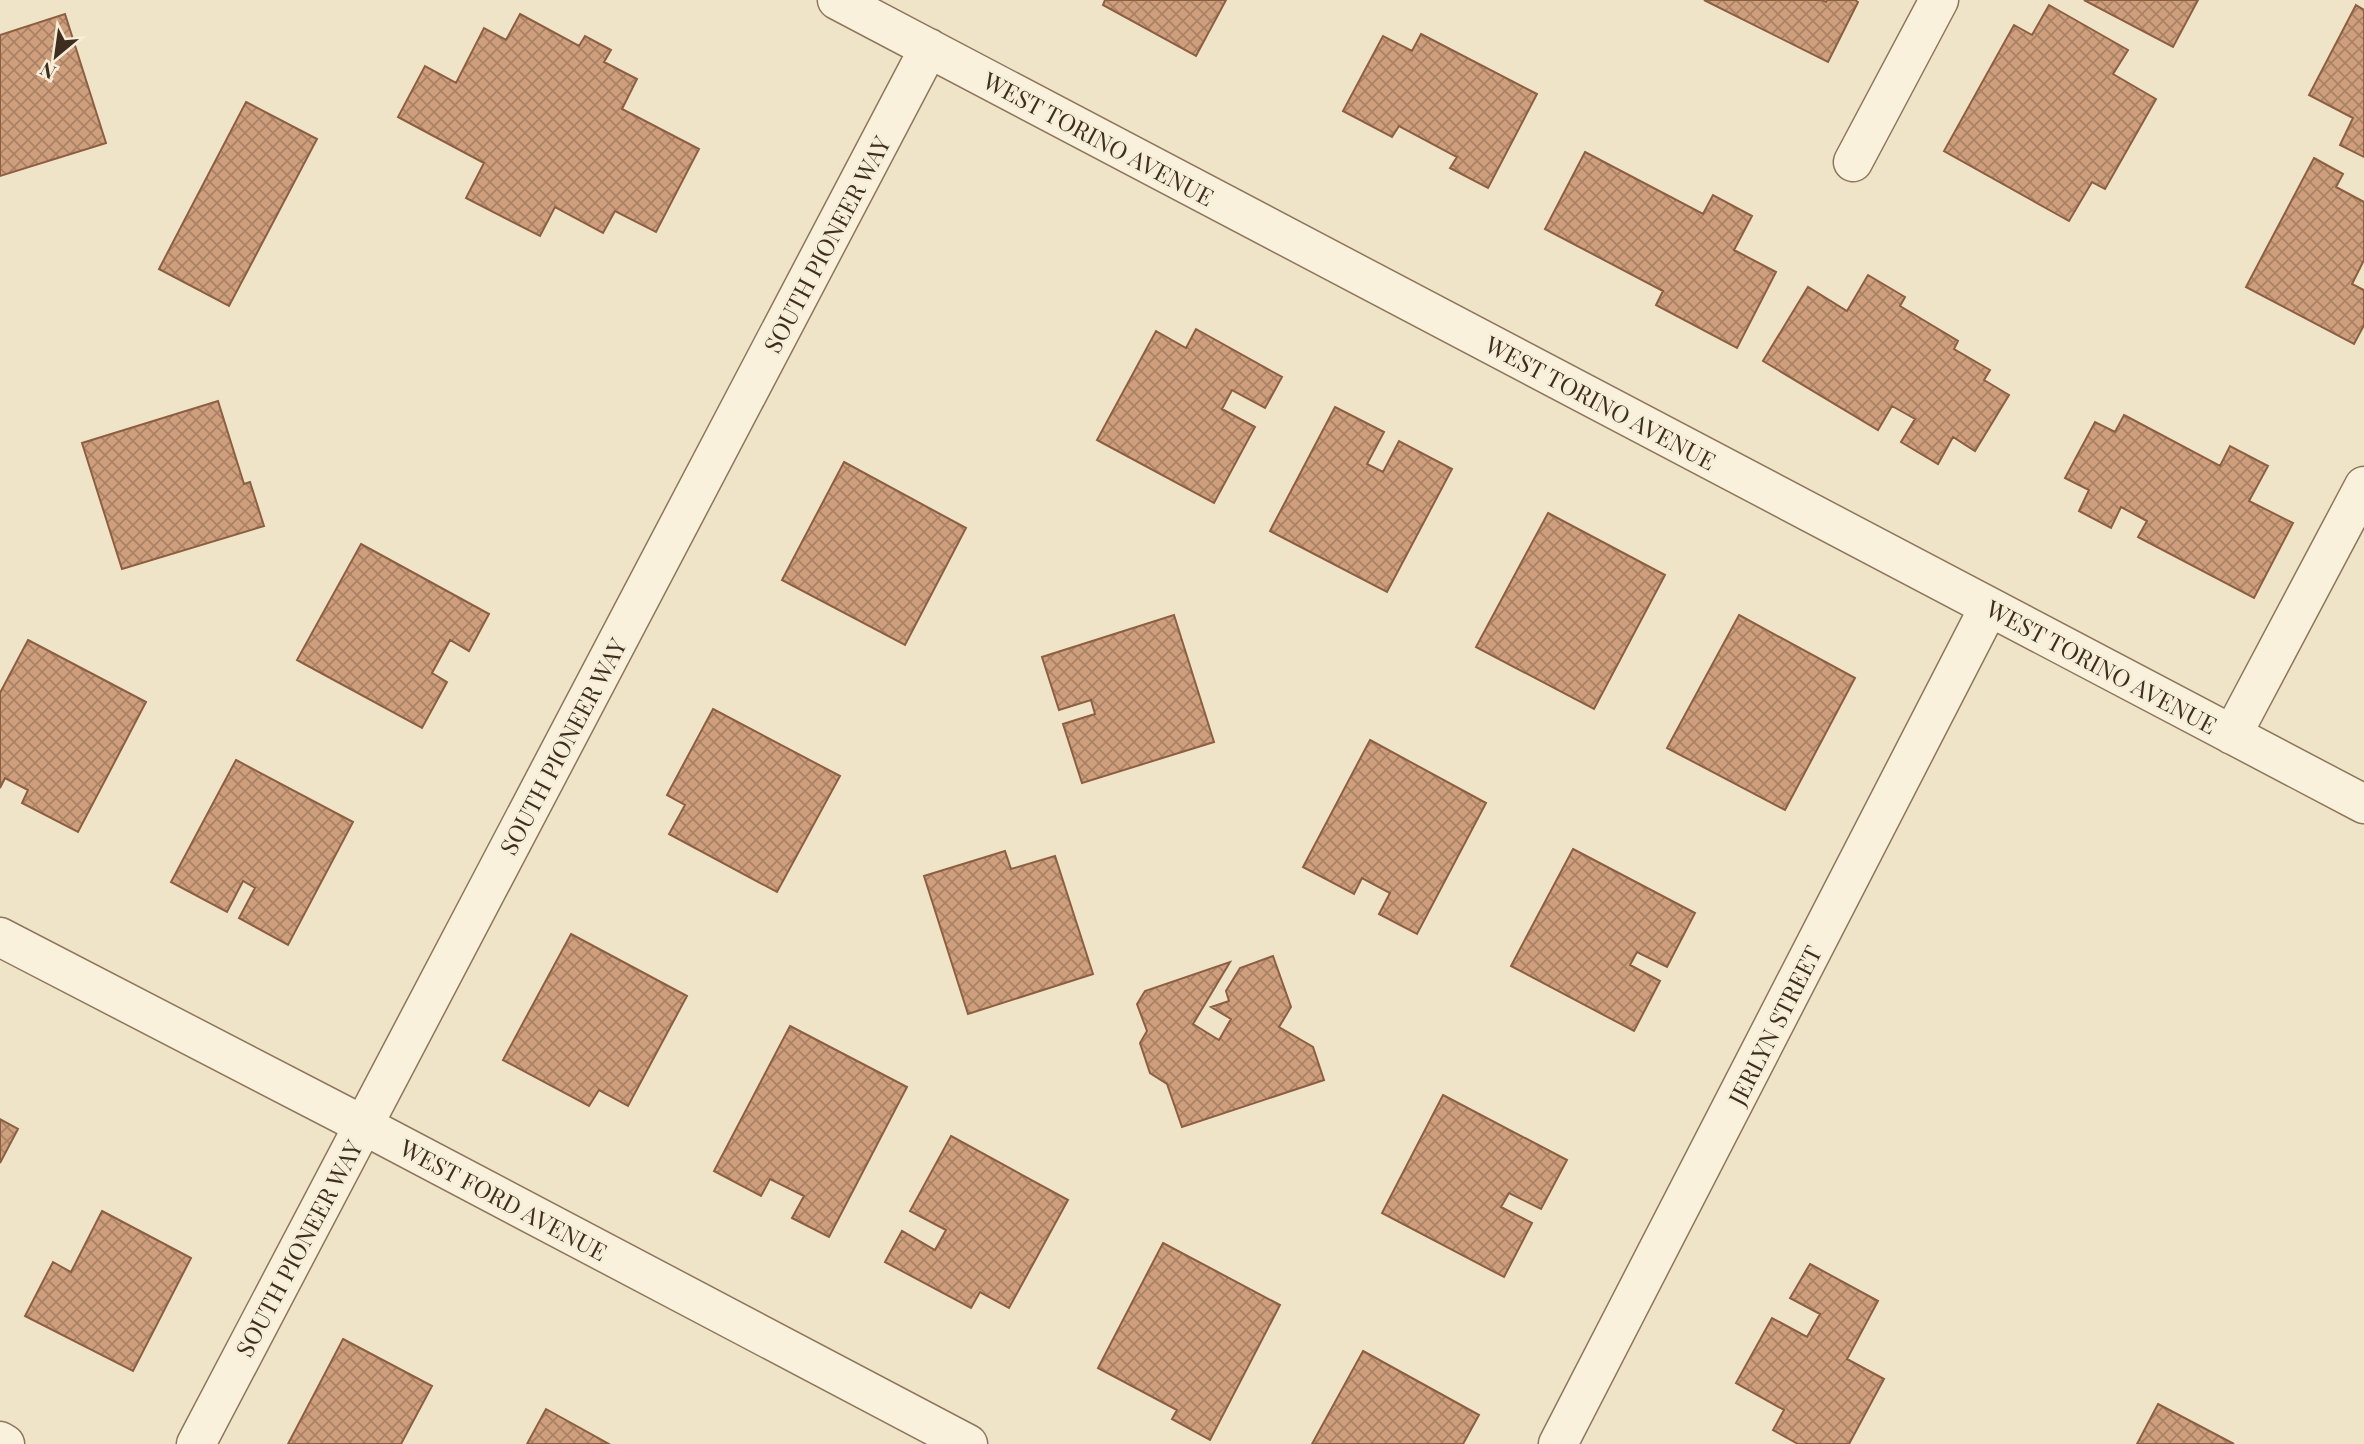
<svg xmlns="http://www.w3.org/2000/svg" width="2364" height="1444" font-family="'Playfair Display',serif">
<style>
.building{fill:url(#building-cross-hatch);stroke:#8d5f41;stroke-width:2}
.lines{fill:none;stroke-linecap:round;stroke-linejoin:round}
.minor-casing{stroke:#8d765c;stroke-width:41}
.minor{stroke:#faf1dc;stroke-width:38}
.labels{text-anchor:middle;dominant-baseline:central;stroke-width:5;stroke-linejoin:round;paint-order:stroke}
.street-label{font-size:24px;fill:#3d2e20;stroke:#f7eed8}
</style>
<defs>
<pattern id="building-cross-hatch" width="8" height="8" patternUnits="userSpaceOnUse" patternTransform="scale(1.75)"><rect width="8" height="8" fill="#cf9f7d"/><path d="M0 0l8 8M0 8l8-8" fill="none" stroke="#a98266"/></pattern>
</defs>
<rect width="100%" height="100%" fill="#f0e4c8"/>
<!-- building -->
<path class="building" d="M1105,0h121l-30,56 -93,-51z
M1704,0h118l4,2 1,-2h28l3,2 -30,60z
M2084,0h114l-25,47z
M2049,5l79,45 -15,24 43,25 -51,90 -13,-7 -23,39 -125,-70 70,-126 18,10z
M2356,5l8,5v147l-24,-12 13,-27 -44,-23z
M65,14l41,129 -106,33v-141z
M520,14l59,32 6,-10 26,14 -7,12 33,17 -15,30 77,40 -43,83 -41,-21 -12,22 -48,-26 -15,29 -74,-38 18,-35 -86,-46 27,-51 31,17 28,-55 22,12z
M1421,34l116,60 -49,94 -38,-20 7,-11 -58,-31 -7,11 -49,-26 40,-75 29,15z
M246,102l71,37 -88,167 -70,-37z
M1585,152l118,62 10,-19 39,21 -18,34 42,22 -39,76 -81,-43 7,-14 -118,-62z
M2314,158l29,16 -7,13 28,15v58l-12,24 12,6v35l-10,19 -108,-57z
M1868,275l37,22 -5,9 58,35 -4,8 36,21 -6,10 25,15 -34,56 -22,-14 -15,27 -37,-22 14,-23 -23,-13 -14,24 -115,-69 45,-74 39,24z
M1196,329l86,48 -17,31 -33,-18 -10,19 33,18 -41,76 -117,-63 59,-109 30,17z
M218,401l26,83 6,-2 14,44 -142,43 -40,-126z
M1335,407l49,25 -17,32 16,8 16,-31 53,28 -65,123 -117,-61z
M2124,415l96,51 10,-20 38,20 -19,35 44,22 -39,75 -116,-61 9,-16 -26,-14 -10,21 -32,-17 10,-21 -24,-12 30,-56 20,10z
M844,462l122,66 -61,117 -123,-65z
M1548,513l117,62 -71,134 -118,-62z
M361,544l128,70 -20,37 -19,-11 -18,33 15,9 -25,46 -125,-68z
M1174,615l40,127 -132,41 -19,-59 32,-10 -4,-14 -32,10 -17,-53z
M1739,615l116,63 -70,132 -118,-62z
M28,640l118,62 -68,130 -56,-29 6,-13 -23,-12 -5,10v-95z
M713,709l127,67 -63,116 -108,-58 16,-29 -18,-10z
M1370,740l116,63 -69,131 -38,-20 11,-21 -28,-15 -8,16 -51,-27z
M236,760l117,62 -65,123 -49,-27 16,-30 -12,-7 -16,31 -56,-30z
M1573,849l122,64 -28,54 -30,-15 -7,13 30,16 -26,50 -123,-65z
M1005,851l6,18 44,-13 38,118 -125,40 -44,-138z
M571,934l116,62 -59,110 -29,-16 -10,16 -86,-46z
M1273,956l18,51 -12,20 34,20 11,33 -142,47 -15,-43 -17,-11 -10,-30 7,-12 -10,-27 8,-13 85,-29 -37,62 26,16 12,-21 -20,-12 18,-6 -3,-10 14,-23z
M790,1026l117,61 -78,150 -37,-19 12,-22 -34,-17 -9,17 -47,-25z
M1443,1095l124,65 -26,49 -32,-16 -8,14 31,16 -28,54 -122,-64z
M0,1119l18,10 -18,34z
M951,1136l117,64 -59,108 -29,-16 -9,16 -86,-46 17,-31 33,19 11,-20 -36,-19z
M102,1211l89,47 -58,113 -108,-55 28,-54 18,10z
M1163,1243l117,62 -70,135 -38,-21 5,-9 -79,-42z
M1810,1264l68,37 -31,58 37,20 -35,65h-51l-25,-14 11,-20 -48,-27 36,-65 35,19 13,-23 -30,-16z
M343,1339l89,47 -31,58h-113z
M1363,1351l116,64 -16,29h-151z
M2158,1404l76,40h-97z
M546,1409l63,35h-82z"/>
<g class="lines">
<!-- minor casing -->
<g class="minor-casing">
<path id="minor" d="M837,0l1527,804
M1853,162l86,-162
M2232,735l132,-249
M0,937l363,188 605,319
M0,1441l5,3
M196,1444l733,-1396
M1558,1444l431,-837"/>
</g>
<!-- minor -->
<use href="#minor" class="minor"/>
</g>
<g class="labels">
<!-- street labels -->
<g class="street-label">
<text transform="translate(1099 138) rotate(28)">WEST TORINO AVENUE</text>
<text transform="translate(826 244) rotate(-62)">SOUTH PIONEER WAY</text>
<text transform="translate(1601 402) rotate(28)">WEST TORINO AVENUE</text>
<text transform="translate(2102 666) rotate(28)">WEST TORINO AVENUE</text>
<text transform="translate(562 746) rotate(-62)">SOUTH PIONEER WAY</text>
<text transform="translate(1774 1025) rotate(-63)">JERLYN STREET</text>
<text transform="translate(504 1199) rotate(28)">WEST FORD AVENUE</text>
<text transform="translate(298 1248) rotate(-62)">SOUTH PIONEER WAY</text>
</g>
</g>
<!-- north arrow -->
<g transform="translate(56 56) rotate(209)" stroke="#f7eed8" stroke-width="5" paint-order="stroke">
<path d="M0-5L12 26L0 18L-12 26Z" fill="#3d2e20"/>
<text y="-10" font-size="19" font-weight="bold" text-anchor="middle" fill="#3d2e20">N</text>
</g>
</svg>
